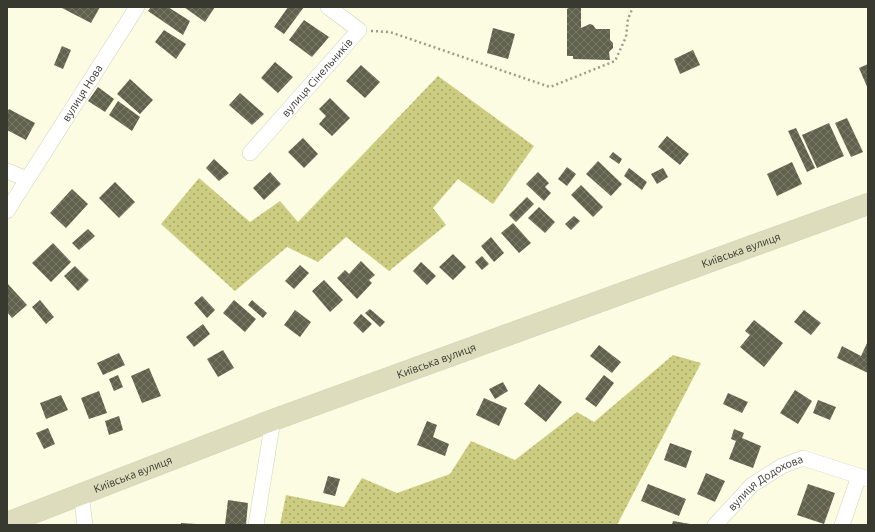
<svg xmlns="http://www.w3.org/2000/svg" width="875" height="532" font-family="Ubuntu,sans-serif">
<style>
.park{fill:url(#park-dots)}
.building{fill:url(#building-cross-hatch)}
.lines{fill:none;stroke-linecap:round;stroke-linejoin:round}
.street-casing{stroke:#d0d1b9;stroke-width:16}
.secondary-casing{stroke:#d0d1b9;stroke-width:22}
.path{stroke:#9b9c8a;stroke-width:2.5;stroke-dasharray:2 3;stroke-linecap:butt}
.street{stroke:#fff;stroke-width:15}
.secondary{stroke:#dddcbc;stroke-width:21}
.labels{text-anchor:middle;dominant-baseline:central;stroke-width:4;stroke-linejoin:round;paint-order:stroke}
.street-label{font-size:11px;fill:#38392f;stroke:#fff}
</style>
<defs>
<pattern id="park-dots" width="8" height="8" patternUnits="userSpaceOnUse"><rect width="8" height="8" fill="#cdcd81"/><path d="M2 2h.1M6 6h.1" fill="none" stroke="#a7a76a" stroke-width="1.8" stroke-linecap="round"/></pattern>
<pattern id="building-cross-hatch" width="8" height="8" patternUnits="userSpaceOnUse"><rect width="8" height="8" fill="#61624d"/><path d="M0 0l8 8M0 8l8-8" fill="none" stroke="#7a7a6a"/></pattern>
</defs>
<rect width="100%" height="100%" fill="#fcfce3"/>
<!-- park -->
<path class="park" d="M438,76l96,70 -41,58 -35,-25 -25,29 13,17 -57,46 -43,-34 -28,25 -31,-15 -52,44 -74,-67 38,-46 51,44 30,-21 18,21z
M673,355l28,8 -84,162h-337l6,-30 58,12 18,-29 35,15 53,-19 21,-33 44,19 62,-48 17,10z"/>
<!-- building -->
<path class="building" d="M60,7h40l-9,16z
M151,7h17l22,14 -7,14 -35,-24z
M184,7h31l-10,15z
M288,7h16l-20,27 -10,-7z
M570,7h11v21l9,-4 3,1 3,4h14v11l3,3v5l-4,4 1,8 -37,-1v-3h-6v-47z
M304,20l25,17 -17,20 -23,-17z
M493,28l22,6 -7,25 -21,-6z
M164,30l22,14 -10,15 -21,-17z
M62,46l9,4 -8,19 -9,-4z
M693,50l7,15 -20,9 -6,-15z
M275,62l18,15 -15,16 -17,-15z
M868,64v25l-9,-21z
M361,65l19,17 -15,16 -19,-17z
M130,79l23,21 -13,14 -23,-20z
M98,87l16,12 -9,13 -17,-11z
M240,93l24,21 -12,11 -23,-20z
M330,98l20,20 -18,18 -13,-12 7,-8 -7,-7z
M118,101l22,16 -8,14 -23,-16z
M9,109l26,14 -9,17 -19,-10v-18z
M847,118l16,34 -12,5 -16,-34z
M829,123l15,33 -27,12 -15,-33z
M796,128l19,40 -8,4 -19,-41z
M667,136l22,18 -9,11 -22,-18z
M303,138l15,16 -14,14 -16,-16z
M613,152l9,7 -3,5 -10,-7z
M214,159l15,14 -10,8 -13,-13z
M598,161l24,23 -11,12 -25,-22z
M792,162l10,22 -25,12 -10,-22z
M567,167l9,7 -9,12 -9,-7z
M629,168l18,14 -5,8 -18,-14z
M663,168l5,9 -11,7 -6,-10z
M270,172l11,12 -17,16 -11,-12z
M538,172l11,11 -4,4 6,6 -7,8 -18,-17z
M115,182l20,20 -16,16 -20,-20z
M581,185l22,22 -10,10 -22,-22z
M72,189l16,15 -22,24 -16,-15z
M527,197l7,7 -18,18 -7,-7z
M539,207l16,15 -10,11 -17,-15z
M574,216l6,5 -9,9 -6,-6z
M513,223l18,20 -12,10 -18,-20z
M88,229l7,7 -16,14 -7,-7z
M491,237l13,16 -10,9 -13,-16z
M53,243l18,19 -20,20 -19,-19z
M453,254l13,13 -13,13 -14,-13z
M482,256l7,8 -7,6 -7,-8z
M361,261l14,14 -6,5 3,3 -15,16 -20,-21 8,-8 4,4z
M421,262l15,14 -9,9 -14,-14z
M300,265l9,8 -15,16 -9,-8z
M75,266l14,14 -11,11 -14,-15z
M324,280l19,20 -13,12 -18,-21z
M7,283l20,22 -15,13 -5,-6z
M202,296l13,14 -8,8 -13,-15z
M40,300l14,17 -8,7 -14,-17z
M234,300l22,19 -11,13 -22,-19z
M252,300l15,13 -4,5 -15,-13z
M370,309l15,13 -5,5 -15,-14z
M295,310l16,12 -11,15 -16,-12z
M804,310l17,13 -10,12 -17,-13z
M361,314l11,10 -9,9 -10,-10z
M754,320l29,23 -19,24 -24,-20 10,-12 -5,-4z
M203,324l7,10 -16,13 -8,-10z
M868,341v32l-31,-15 5,-12 19,10z
M599,345l22,17 -9,11 -22,-17z
M223,350l11,18 -16,9 -11,-18z
M119,353l6,12 -22,10 -6,-12z
M149,368l12,28 -19,7 -11,-27z
M118,375l5,12 -9,4 -5,-12z
M604,375l10,8 -18,24 -11,-8z
M503,382l5,9 -13,8 -6,-10z
M539,384l23,18 -16,20 -22,-18z
M795,390l17,11 -14,23 -18,-11z
M99,391l8,22 -18,6 -8,-21z
M728,393l20,9 -6,11 -19,-9z
M61,395l7,15 -22,9 -6,-16z
M484,398l23,10 -8,18 -23,-11z
M818,400l18,7 -6,13 -17,-7z
M119,416l4,14 -14,5 -4,-14z
M427,421l10,4 -4,12 16,7 -4,12 -28,-11z
M48,428l7,16 -11,5 -8,-16z
M734,429l10,4 -2,5 19,8 -8,22 -24,-9 7,-18 -5,-2z
M670,443l22,8 -6,17 -22,-8z
M706,473l19,8 -10,21 -18,-8z
M328,476l12,3 -5,17 -12,-3z
M648,484l38,15 -7,17 -38,-15z
M808,484l27,9 -11,31 -27,-9z
M228,500l20,3 -2,22h-21z
M673,521l17,3v1h-18z
M181,523l15,1v1h-15z"/>
<g class="lines">
<!-- street casing -->
<g class="street-casing">
<g id="street">
<path id="s1" d="M250,153l109,-123 -31,-23"/>
<path d="M7,171l20,8"/>
<path id="s2" d="M7,211l130,-204"/>
<path d="M81,494l4,31"/>
<path d="M256,525l17,-105"/>
<path id="s3" d="M715,525l37,-40 30,-19 21,-8 65,21"/>
<path d="M842,525l17,-49"/>
</g>
</g>
<!-- secondary casing -->
<g class="secondary-casing">
<g id="secondary">
<path id="s4" d="M7,523l266,-103 595,-216"/>
</g>
</g>
<!-- path -->
<path class="path" d="M371,31l19,1 160,55 65,-26 11,-24 2,-18 5,-12"/>
<!-- street -->
<use href="#street" class="street"/>
<!-- secondary -->
<use href="#secondary" class="secondary"/>
</g>
<g class="labels">
<!-- street labels -->
<g class="street-label">
<text stroke="none"><textPath href="#s1" startOffset="101">вулиця Сінельників</textPath></text>
<text stroke="none"><textPath href="#s2" startOffset="140">вулиця Нова</textPath></text>
<text stroke="none"><textPath href="#s4" startOffset="783">Київська вулиця</textPath></text>
<text stroke="none"><textPath href="#s4" startOffset="459">Київська вулиця</textPath></text>
<text stroke="none"><textPath href="#s4" startOffset="135">Київська вулиця</textPath></text>
<text stroke="none"><textPath href="#s3" startOffset="67">вулиця Додохова</textPath></text>
</g>
</g>
<!-- border -->
<rect width="875" height="532" fill="none" stroke="#38392f" stroke-width="16"/>
</svg>
